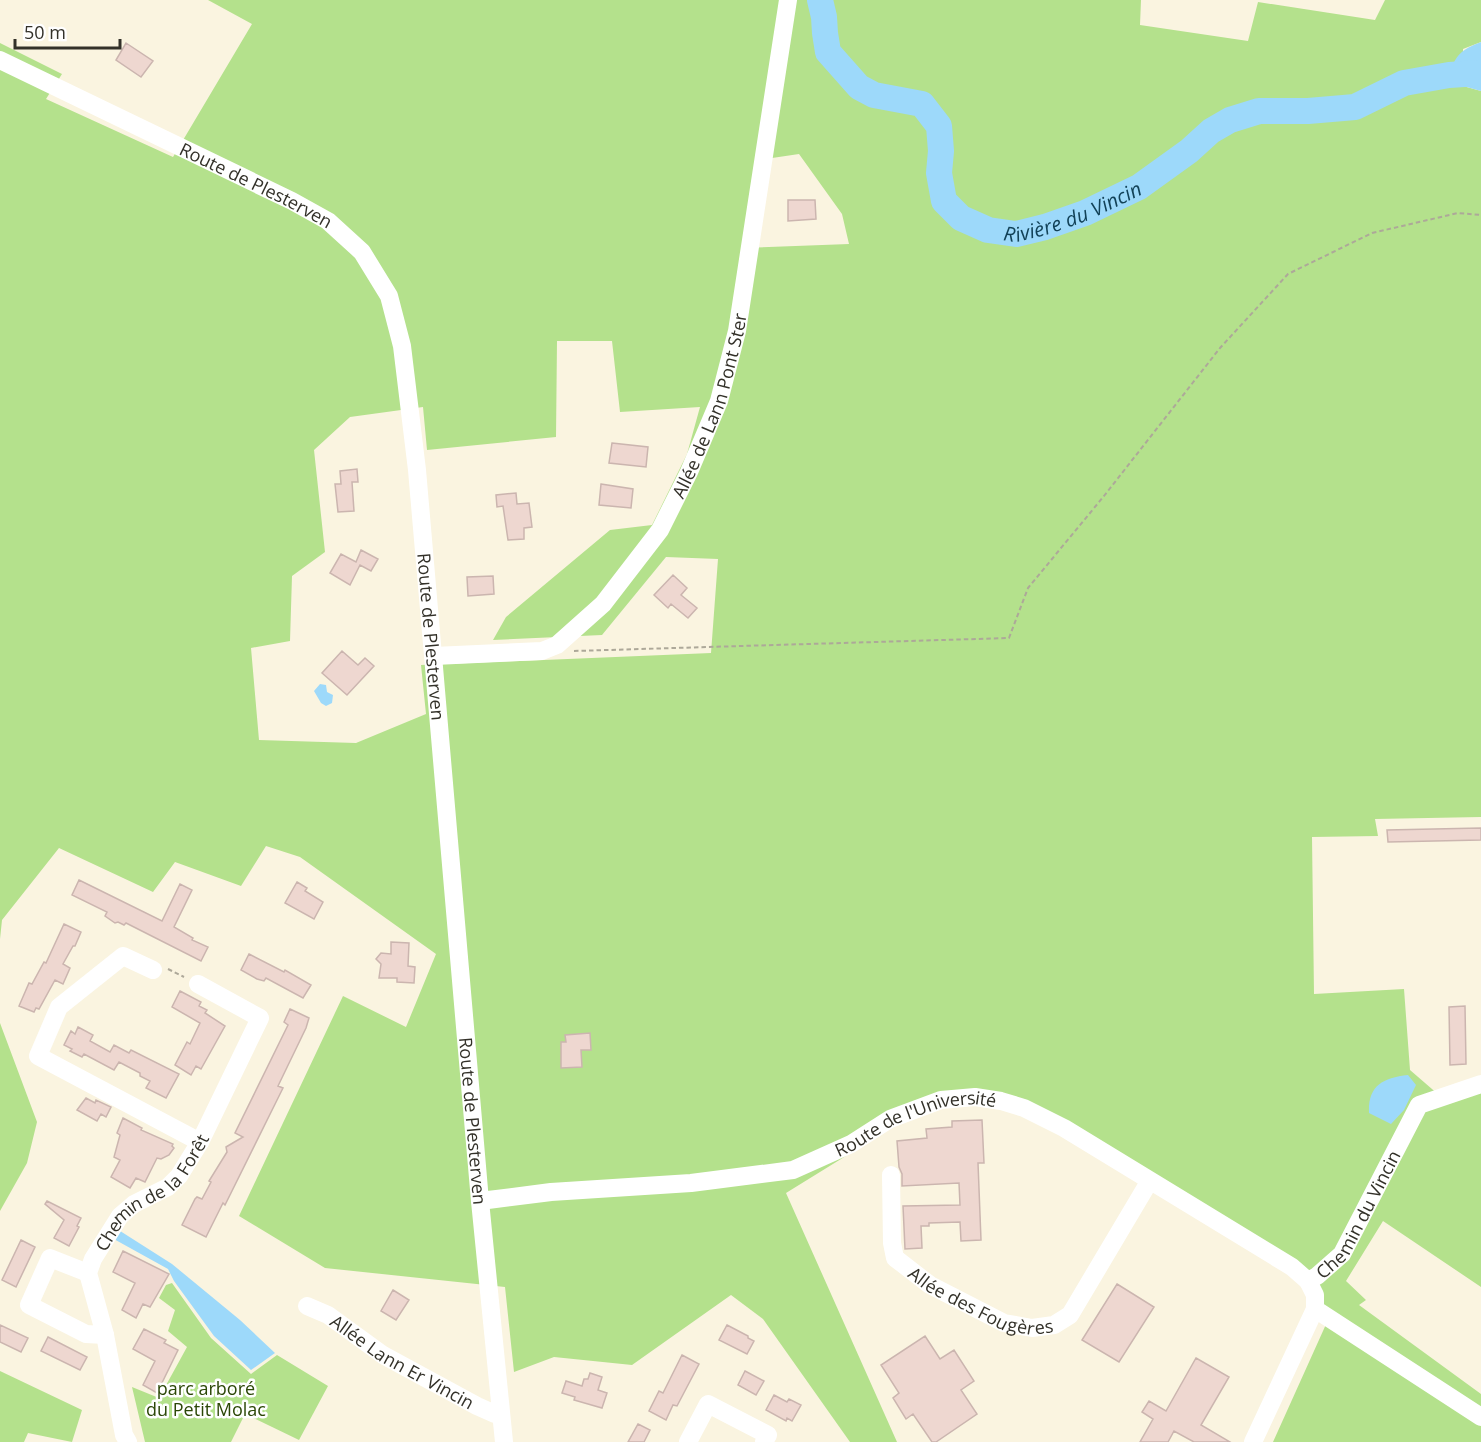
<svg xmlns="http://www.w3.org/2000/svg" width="1481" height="1442" font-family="'Open Sans',sans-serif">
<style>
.green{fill:#b4e18c;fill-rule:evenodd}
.water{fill:#9dd9fa}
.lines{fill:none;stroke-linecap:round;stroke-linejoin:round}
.river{stroke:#9dd9fa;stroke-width:26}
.building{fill:#eed7d0;stroke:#cbb5af;stroke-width:1.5}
.path{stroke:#ada899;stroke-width:2;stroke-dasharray:4.5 3;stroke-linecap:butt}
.minor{stroke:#fff;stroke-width:18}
.labels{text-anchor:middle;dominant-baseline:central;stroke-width:5;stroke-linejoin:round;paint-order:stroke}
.street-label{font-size:18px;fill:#333129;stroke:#fff}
.park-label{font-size:18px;fill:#2b4706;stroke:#fff}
.water-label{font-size:20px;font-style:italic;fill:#124258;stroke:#fff}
</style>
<rect width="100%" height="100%" fill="#faf4e0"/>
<!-- green -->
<path class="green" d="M208,0h933l-1,25 108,16 10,-39 117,18 10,-20h96v42l-18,7v37l18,5v726l-106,2 3,17 -66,1 2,157 90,-5 6,81 37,32 34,-9v194l-98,-66 -37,60 20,19 -7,5 122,89v48h-208l59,-131 -23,-11 -7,-18 -270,-165 -55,-14 -34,4 -34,10 -123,76 111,249h-47l-87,-123 -32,-24 -99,70 -78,-8 -40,15 -9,-85 -180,-19 -86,-52 104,-220 63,31 30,-73 -136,-97 -34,-11 -25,40 -66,-24 -22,30 -94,-44 -57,72 -2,19v-896l62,31 -16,25 127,58 79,-133zM799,154l43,60 7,30 -107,4 16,-88zM557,341h55l8,71 80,-5 -13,47 -35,71 -42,5 -104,87 -13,23 109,-5 64,-78 52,2 -7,94 -290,12 5,49 -70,29 -97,-3 -8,-92 39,-7 2,-65 33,-24 -11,-102 36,-33 73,-10 4,43 129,-13z
M0,1023l37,99 -10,41 -27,48z
M172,1283l39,55 40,36 26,-19 51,31 -29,54 -54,-26 -14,28h-86l-13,-55 27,11 28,-51 -19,-16 7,-21 -16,-12 7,-13z
M0,1371l82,39 -10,32 -44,-9 -4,9h-24z"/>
<!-- water -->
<path class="water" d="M1481,42v49l-18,-5 -14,-11c7,-21 12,-25 32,-33z
M320,684l6,1 1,7 6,3 -1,8 -6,3 -5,-3 -7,-12z
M1408,1075l8,10 -12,25 -13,14 -22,-11c-1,-27 13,-35 39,-38z
M117,1229l55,35 68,56 35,33 -24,17 -37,-34 -40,-55 -6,-12 -56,-31z"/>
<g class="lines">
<!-- river -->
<path class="river" id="s1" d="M820,0l4,17 1,16 3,19 31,35 15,8 48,9 17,22 2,25 -2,22 5,28 17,17 27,12 28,4 29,-7 40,-14 54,-26 50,-36 22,-20 19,-11 29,-9h49l47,-4 49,-24 45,-8 32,-2"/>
</g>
<!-- building -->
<path class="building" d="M126,43l27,18 -12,16 -25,-17z
M788,200h27l1,19 -28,2z
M612,443l36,4 -2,20 -37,-4z
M357,469l1,13h-6l2,29 -16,1 -3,-28h6l-1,-13z
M601,484l32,5 -2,19 -32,-3z
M516,493l1,11 12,-1 3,24 -8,1v11l-16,1 -5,-34 -6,1 -1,-12z
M361,550l17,9 -7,12 -11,-6 -10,20 -20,-12 11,-19 15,8z
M673,575l14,13 -6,7 16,13 -9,10 -17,-14 -3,4 -14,-13z
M493,576l1,18 -26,2 -1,-19z
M342,651l16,14 7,-7 9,8 -27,29 -25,-22z
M1481,828v12l-93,2 -1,-12z
M79,880l83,41 18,-37 12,6 -18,37 19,11 -1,2 16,7 -7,14 -75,-38 -2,2 -6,-3 -3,1 -10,-7 2,-4 -35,-17z
M297,882l10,6 -2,3 18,11 -9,17 -29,-16z
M64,924l17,8 -6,14h-2l-10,18 7,4 -7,16 -8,-4 -16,29 -3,-1 -2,4 -15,-6 10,-23 3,1 12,-22 2,1z
M391,942l18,1 -1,23 7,1 -1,16 -17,-1v-4h-18l2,-14 -5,-5 5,-6 10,1z
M249,954l35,18 1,-2 26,15 -8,13 -37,-20 -2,3 -7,-2 -16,-9z
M180,991l21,11 -2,4 8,4 -2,3 20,13 -24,43 -5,-3 -5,9 -16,-10 12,-23 3,2 10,-21 -28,-16z
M1465,1006l1,58 -16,1 -1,-58z
M290,1009l19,9 -3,10 -28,58 5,2 -58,117 -2,-2 -17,34 -24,-12 13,-26 2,-2 5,2 9,-17 -2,-1 18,-29 -1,-5 17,-10 -8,-4 53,-108 -4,-3z
M78,1027l15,8 -3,6 20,11 4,-7 15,8 2,-3 48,24 -13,24 -20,-10 4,-7 -10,-5v-3l-21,-11 -5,8 -30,-16 -2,3 -12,-6 2,-2 -8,-4 7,-14 4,3z
M590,1033l1,17h-10l1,17 -21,1v-26h5l-1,-7z
M86,1098l9,5 1,-3 15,7 -5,10 -5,-3 -4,7 -20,-11z
M123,1118l19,10 -1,2 32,14 -1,2 2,2 -5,7 -8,4 -4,-1 -12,24 -9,-4 -6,10 -19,-11 9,-17 -6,-3 6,-22 -3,-2z
M982,1120l2,43h-6l3,77 -20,1 -1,-19 -31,1v3h-8l1,22 -17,1 -2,-43 57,-1 -1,-22 -57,3v-12l-3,-7 -2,-26 30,-3 -1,-9 26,-2v-6z
M47,1201l34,17 -4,8 2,1 -10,19 -15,-8 10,-18 -19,-16z
M21,1240l14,7 -19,40 -14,-7z
M123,1251l46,23 -19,33 -7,-3 -7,14 -14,-8 13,-27 -22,-11z
M1117,1284l37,23 -35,55 -37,-22z
M393,1290l16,10 -13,20 -15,-9z
M0,1325l28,13 -7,14 -21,-10z
M727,1325l21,11v2l6,3 -7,13 -28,-14z
M144,1329l22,11 -2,3 14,7 -21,43 -14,-8 12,-24 -22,-12z
M925,1336l15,23 14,-9 20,31 -13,9 16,24 -41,28h-4l-19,-28 -7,5 -13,-21 6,-5 -18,-28z
M48,1337l39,20 -7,13 -39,-19z
M682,1355l17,9 -22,42 -4,-1 -7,15 -17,-9 10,-20 4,2z
M1196,1358l33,19 -28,48 29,17h-36l-20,-11 -6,11h-28l13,-23 -11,-7 7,-11 17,10z
M745,1371l19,10 -8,14 -18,-10z
M590,1373l12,4 -4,13 9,3 -5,15 -28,-8 1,-3 -13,-4 4,-12 16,5 2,-7h4z
M774,1395l13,7 2,-3 12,6 -9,16 -5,-3 -1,3 -20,-11z
M638,1424l12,6 -6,12h-16z"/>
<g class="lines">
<!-- path -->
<path class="path" d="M574,651l435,-13 19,-50 76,-92 116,-148 68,-74 84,-41 86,-20 23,2
M168,969l16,8"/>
<!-- minor -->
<g class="minor">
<path id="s2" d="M0,60l292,141 36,20 34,31 27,44 13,50 15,124 63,731 24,241"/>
<path id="s3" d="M434,656l108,-5 15,-6 46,-41 57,-74 29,-58 30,-71 18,-70 51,-331"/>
<path d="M153,970l-30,-14 -64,51 -21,49 162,86"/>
<path id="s4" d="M891,1175l1,68 3,15 35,27 74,38 28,5 22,-3 16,-10 79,-133"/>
<path id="s5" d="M480,1201l71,-9 140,-9 102,-13 58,-26 39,-25 51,-19 34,-3 26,4 23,7 40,20 228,139 16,14"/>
<path d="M88,1273l-38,-15 -21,47 57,29 19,1"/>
<path id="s6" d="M307,1306l21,9 55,40 94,51 18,8h6"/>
<path d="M1315,1309l166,108"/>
<path id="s7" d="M128,1442l-4,-7 -19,-100 -17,-62 5,-14 27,-43 14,-12 34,-17 11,-11 21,-34 60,-124 -62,-34"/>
<path d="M688,1442l20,-38 60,31 -4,7"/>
<path id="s8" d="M1253,1442l62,-133v-14l-7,-14 9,-5 25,-22 77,-149 62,-21"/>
</g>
</g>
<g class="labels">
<!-- street labels -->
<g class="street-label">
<text stroke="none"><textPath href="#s2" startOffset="285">Route de Plesterven</textPath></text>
<text stroke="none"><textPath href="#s3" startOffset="414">Allée de Lann Pont Ster</textPath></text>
<text stroke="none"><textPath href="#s2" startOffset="807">Route de Plesterven</textPath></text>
<text stroke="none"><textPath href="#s2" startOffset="1293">Route de Plesterven</textPath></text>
<text stroke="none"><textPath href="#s5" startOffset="448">Route de l'Université</textPath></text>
<text stroke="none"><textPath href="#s7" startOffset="280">Chemin de la Forêt</textPath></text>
<text stroke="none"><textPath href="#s8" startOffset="262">Chemin du Vincin</textPath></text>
<text stroke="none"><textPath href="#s4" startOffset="182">Allée des Fougères</textPath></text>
<text stroke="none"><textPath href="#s6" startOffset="111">Allée Lann Er Vincin</textPath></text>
</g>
<!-- park labels -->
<g class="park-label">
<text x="206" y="1388">parc arboré<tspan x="206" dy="21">du Petit Molac</tspan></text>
</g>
<!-- water labels -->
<g class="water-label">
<text stroke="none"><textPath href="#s1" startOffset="411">Rivière du Vincin</textPath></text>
</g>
</g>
<!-- scale -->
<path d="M15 39v9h105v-9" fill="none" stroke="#333129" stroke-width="3"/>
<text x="24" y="39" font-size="18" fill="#333129" stroke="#ffffff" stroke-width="4.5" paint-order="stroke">50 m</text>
</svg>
